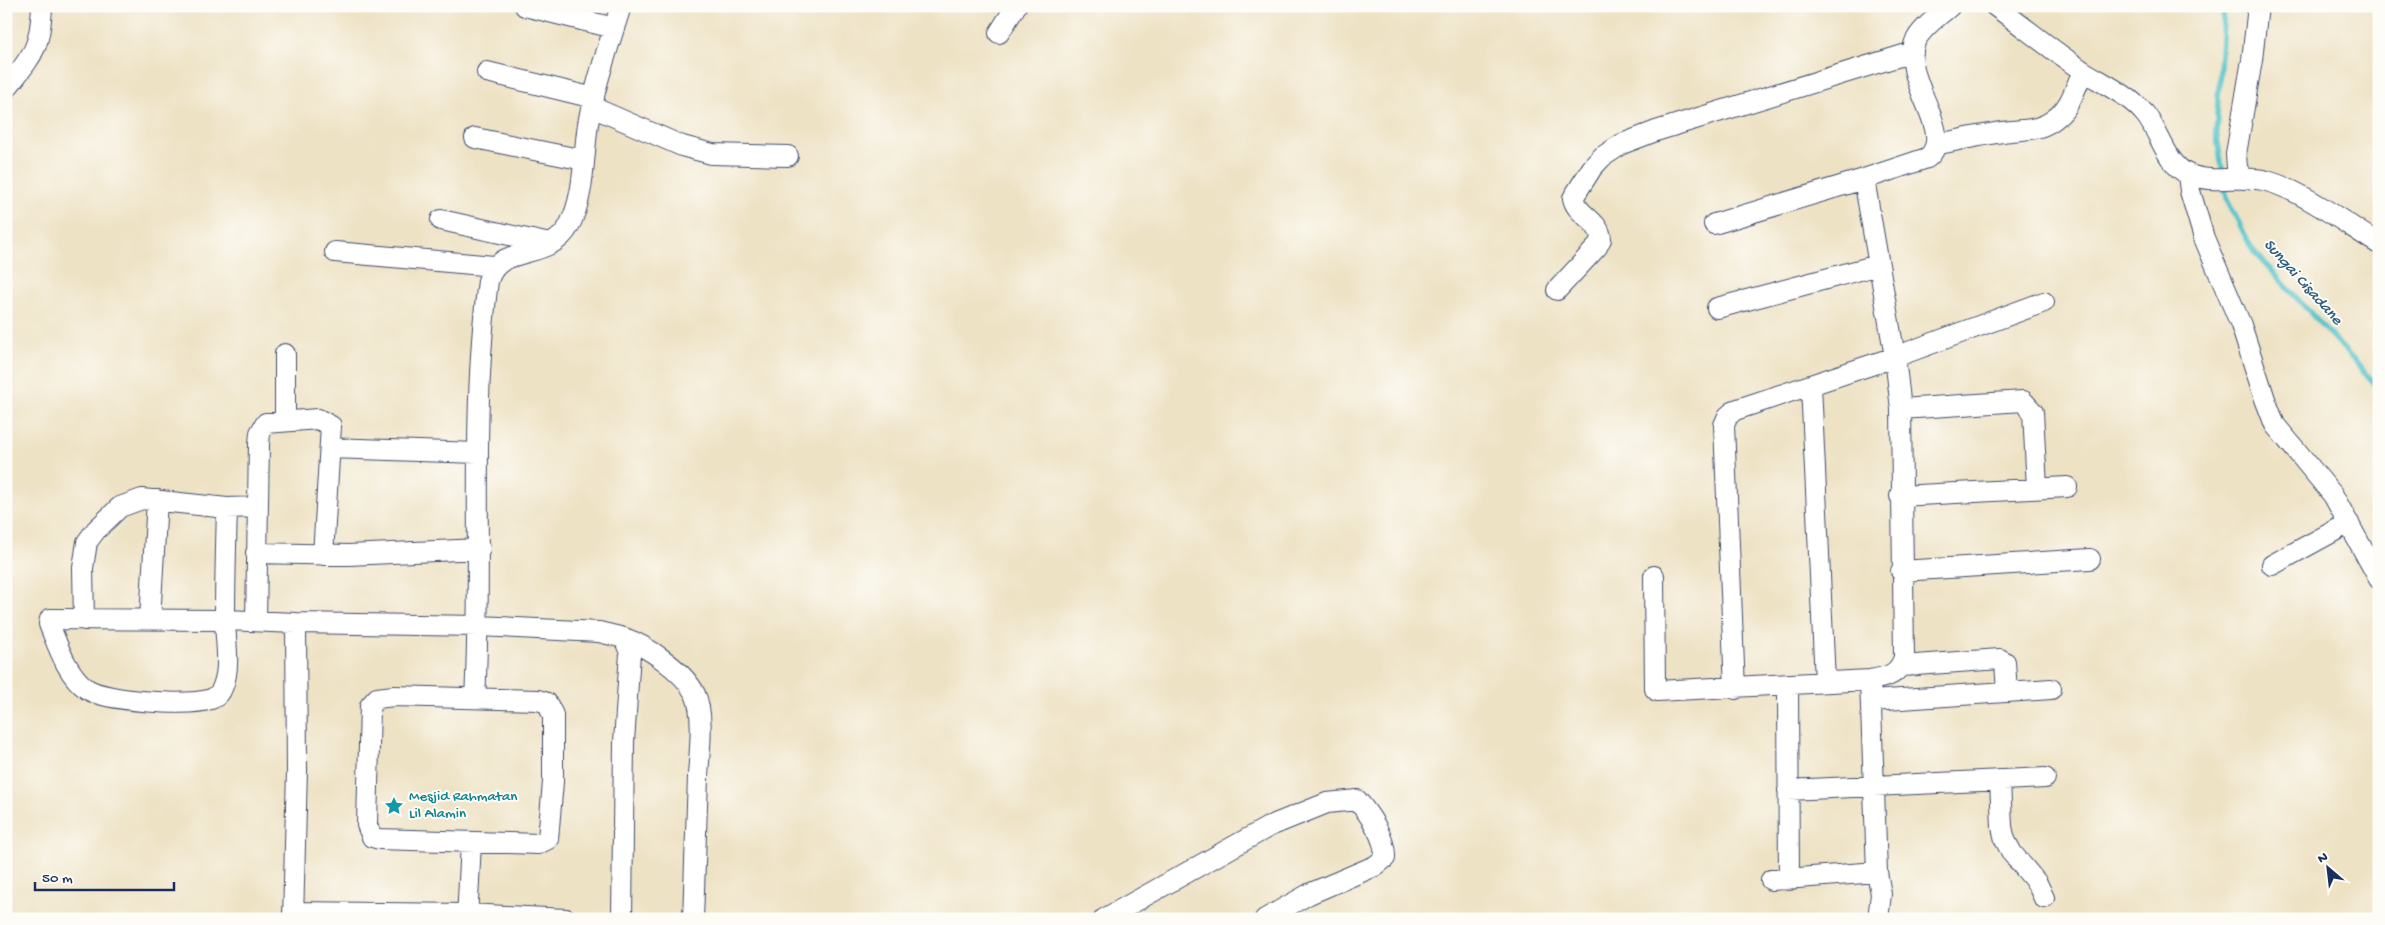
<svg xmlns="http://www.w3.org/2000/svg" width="2385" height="925" font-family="'Gochi Hand',sans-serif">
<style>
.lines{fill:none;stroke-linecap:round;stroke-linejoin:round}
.stream{stroke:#58c5cb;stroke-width:5.5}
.street-casing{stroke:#3b4a6d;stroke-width:22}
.street{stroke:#fff;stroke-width:20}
.labels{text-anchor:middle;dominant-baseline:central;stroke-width:4;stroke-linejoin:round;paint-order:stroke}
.culture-label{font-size:15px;fill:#0d838f;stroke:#fdfcf7;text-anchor:start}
.water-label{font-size:16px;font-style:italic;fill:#2d5c7f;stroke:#fdfcf7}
</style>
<rect width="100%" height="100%" fill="#fdfcf7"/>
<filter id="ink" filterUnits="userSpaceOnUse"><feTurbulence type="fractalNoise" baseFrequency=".02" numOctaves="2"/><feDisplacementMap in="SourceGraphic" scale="10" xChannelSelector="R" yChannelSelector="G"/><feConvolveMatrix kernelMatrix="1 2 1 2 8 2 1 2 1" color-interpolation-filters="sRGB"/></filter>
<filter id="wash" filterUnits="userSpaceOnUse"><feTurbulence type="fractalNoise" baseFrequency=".0096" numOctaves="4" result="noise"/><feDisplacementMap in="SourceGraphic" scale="20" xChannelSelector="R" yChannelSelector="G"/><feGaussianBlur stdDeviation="1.12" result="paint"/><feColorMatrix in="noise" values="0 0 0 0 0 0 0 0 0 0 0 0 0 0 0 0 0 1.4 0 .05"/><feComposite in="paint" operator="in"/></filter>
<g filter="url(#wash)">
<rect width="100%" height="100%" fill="#eee2c4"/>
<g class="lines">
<!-- stream -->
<path class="stream" d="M2224,6l-8,125 11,68 25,50 127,139"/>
</g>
</g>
<g filter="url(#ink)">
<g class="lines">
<!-- street casing -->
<g class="street-casing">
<path id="street" d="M525,6l89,22
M1995,6c29,21 58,45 88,65 21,13 46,24 62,43 15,18 21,50 43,60 25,11 54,0 79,7 36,10 79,43 112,63
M999,33l17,-27
M487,72l107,26
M6,89c26,-34 34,-38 36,-83
M592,107l90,39 30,8 76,2
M475,138l109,22
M1938,144c21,-4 43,-9 65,-12 20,-3 37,0 54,-15 14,-11 19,-31 26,-46
M2188,174l2,17 14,47 37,87 24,74 10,26 58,70 46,84
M2243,179l-6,-11 -1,-14 16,-94 6,-54
M441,220l109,24
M1714,224l150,-45
M335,252l159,14
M1557,290l40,-43 4,-8c-1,-19 -25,-24 -28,-41l19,-30 10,-11 20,-13 34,-13 257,-79
M1717,308l161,-43
M285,354v67
M1811,385l14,296
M1901,409l122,-8 10,11 4,76
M330,448l148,5
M1900,496l167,-9
M227,508c-1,36 -2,73 -2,110 0,22 6,47 -2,68 -2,6 -6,11 -12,13 -21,8 -106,2 -124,-10 -20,-14 -29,-43 -38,-65l1,-5 175,1 71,3 183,3 120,6 25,6 6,15 -6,89 -2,177
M256,553l92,2 132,-6
M2272,565l77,-42
M1901,571l189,-12
M1654,576l1,113 2,2 213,-11c17,-3 29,-5 34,-23l-3,-248 -6,-52 -31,-178 63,-21c31,-24 -27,-78 -12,-116 6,-14 24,-26 35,-36
M84,620l-1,-52 4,-26 9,-12 24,-23 22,-8 85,9 30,-1
M150,620l7,-120
M256,621l3,-177 1,-11 6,-10 52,-4 13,7 -8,129
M624,638c23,8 60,33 71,56 10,21 4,60 3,83 -2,47 -3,95 -5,142
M1902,666l98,-7 5,3 2,30
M1788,685l1,195
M1735,689l-11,-264 4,-9 7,-6 160,-53 149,-55
M394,696l144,4 9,3 6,12v67l-5,57 -10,5 -159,-5 -7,-2 -5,-12 3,-119 7,-8z
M475,698c8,-139 -5,-279 13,-417 11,-39 60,-18 81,-55 16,-30 14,-69 19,-102 7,-40 21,-79 33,-118
M1871,701l180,-12
M2000,780l2,47 3,13 7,13 25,30 7,15
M1788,790l257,-12
M1877,872l4,22 -3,25
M1771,880l106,-8 -7,-192
M293,912l174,2 99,5
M293,919l4,-149 -1,-147
M467,919l4,-76
M1104,919l166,-93 57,-23 30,-3c13,15 29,39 28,58l-10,8 -66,28 -44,25"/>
</g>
<!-- street -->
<use href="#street" class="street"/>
</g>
</g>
<!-- icons -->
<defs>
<g id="sight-bare" transform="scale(1.5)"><path d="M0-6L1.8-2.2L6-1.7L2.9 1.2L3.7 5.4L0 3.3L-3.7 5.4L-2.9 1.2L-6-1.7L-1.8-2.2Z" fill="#0f9aa8" stroke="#fdfcf7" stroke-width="2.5" paint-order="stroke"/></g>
</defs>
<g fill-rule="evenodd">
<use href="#sight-bare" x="394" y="806"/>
</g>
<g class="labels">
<!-- culture labels -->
<g class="culture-label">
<text x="409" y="797">Mesjid Rahmatan<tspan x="409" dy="17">Lil Alamin</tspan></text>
</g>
<!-- water labels -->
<g class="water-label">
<text transform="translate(2302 283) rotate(48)">Sungai Cisadane</text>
</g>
</g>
<!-- margin -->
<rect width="2385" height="925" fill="none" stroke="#fdfcf7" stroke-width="25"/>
<!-- north arrow -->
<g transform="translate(2328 868) rotate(332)" stroke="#fdfcf7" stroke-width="4" paint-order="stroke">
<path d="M0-4L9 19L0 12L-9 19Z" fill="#1b2f5e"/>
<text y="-8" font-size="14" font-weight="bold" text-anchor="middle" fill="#1b2f5e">N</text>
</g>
<!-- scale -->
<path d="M35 882v8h139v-8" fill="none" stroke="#1b2f5e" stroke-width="2.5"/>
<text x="42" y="882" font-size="15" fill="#1b2f5e" stroke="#fdfcf7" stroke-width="4" paint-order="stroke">50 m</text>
</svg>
